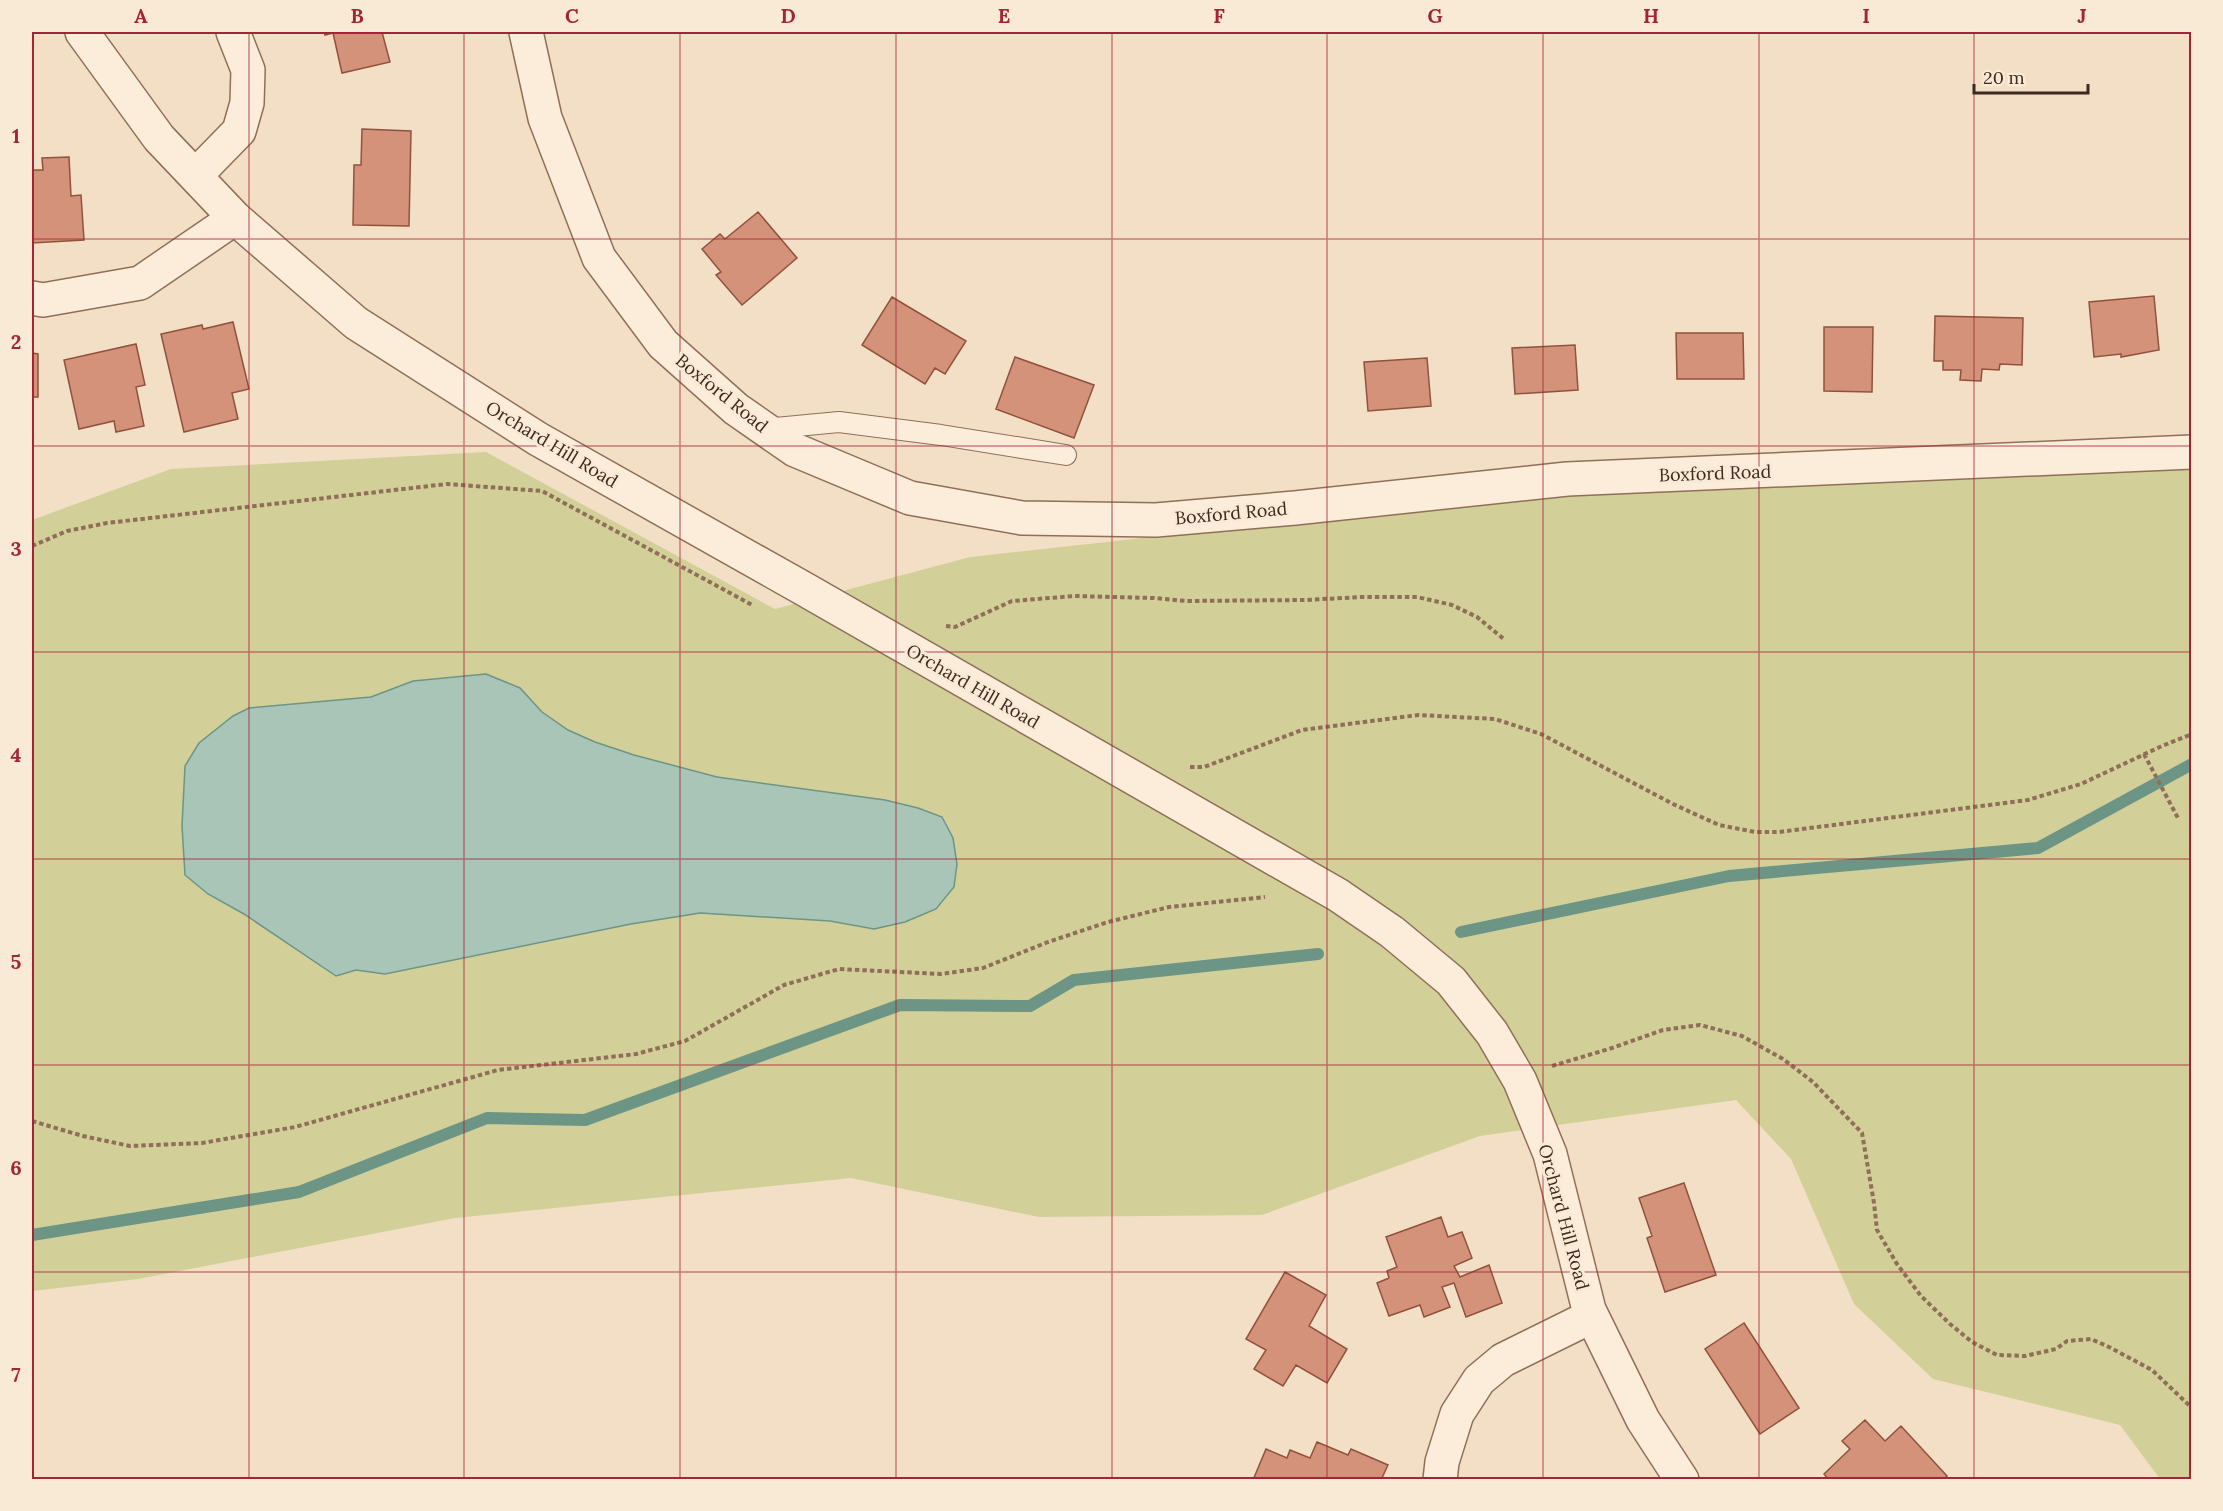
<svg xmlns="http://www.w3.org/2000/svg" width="2223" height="1511" font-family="Lora,serif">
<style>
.green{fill:#d2d098}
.water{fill:#a8c5b8;stroke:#6d9585;stroke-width:1.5}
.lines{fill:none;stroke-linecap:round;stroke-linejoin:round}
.stream{stroke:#6d9585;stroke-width:12}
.building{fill:#d39279;stroke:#91523d;stroke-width:1.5}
.lane-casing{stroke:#906f59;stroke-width:22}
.street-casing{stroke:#906f59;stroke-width:36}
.path{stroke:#906f59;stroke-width:4;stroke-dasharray:4.5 3;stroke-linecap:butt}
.lane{stroke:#fcedda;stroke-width:20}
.street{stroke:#fcedda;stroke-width:33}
.grid{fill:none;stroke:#a42437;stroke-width:1.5;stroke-opacity:0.55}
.labels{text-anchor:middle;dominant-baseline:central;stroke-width:6;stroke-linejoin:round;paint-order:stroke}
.street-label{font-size:18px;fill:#3f291e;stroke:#f9ead6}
.neatline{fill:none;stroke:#a42437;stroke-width:2}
.grid-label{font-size:20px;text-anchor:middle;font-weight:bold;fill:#a42437}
</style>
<rect width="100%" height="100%" fill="#f2dfc6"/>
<!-- green -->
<path class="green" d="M486,452l289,157 195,-52 245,-27 289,-36 199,-11 249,-3 239,-13v1012h-31l-40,-54 -187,-46 -79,-75 -63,-145 -55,-59 -256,36 -218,79 -223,2 -188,-39 -396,40 -317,61 -106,12v-771l139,-51z"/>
<!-- water -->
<path class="water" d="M486,674l34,14 22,24 26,18 27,12 39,13 83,22 168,23 33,8 24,9 11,21 4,26 -3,23 -18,22 -31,13 -31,7 -44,-8 -130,-8 -69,11 -246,50 -29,-4 -20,6 -92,-62 -36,-20 -23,-19 -3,-49 3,-60 14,-23 34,-27 16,-8 122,-11 42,-16z"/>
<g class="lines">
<!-- stream -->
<path class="stream" d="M1461,932l268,-56 309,-28 154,-84
M32,1235l267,-43 188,-74 98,2 315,-115 130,1 44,-26 244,-26"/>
</g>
<!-- building -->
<path class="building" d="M324,32h58l8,30 -48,11 -9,-40 -8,2z
M362,129l49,2 -2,95 -56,-1 1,-60h7z
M69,157l2,39 10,-1 3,45 -52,3v-73h11l-1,-12z
M758,212l39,46 -55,47 -26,-30 5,-3 -19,-23 18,-15 5,5z
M2154,296l5,54 -38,7v-3l-27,3 -5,-55z
M892,297l74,44 -21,33 -10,-6 -10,16 -63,-39z
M1935,316l88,2 -1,47 -22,-1 -1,6 -17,-1 -1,12 -21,-1 1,-10h-18v-9h-9z
M233,322l16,67 -17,4 6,26 -54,13 -23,-98 41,-9 1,4z
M1824,327h49l-1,65 -48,-1z
M1676,333h67l1,46h-67z
M136,344l9,41 -9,2 8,39 -28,6 -2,-11 -35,8 -15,-69z
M1575,345l3,45 -63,4 -3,-46z
M32,353l6,1v43h-6z
M1015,357l79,28 -20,53 -78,-29z
M1427,358l4,48 -63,5 -4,-49z
M1684,1183l32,92 -51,17 -18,-54 5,-2 -13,-38z
M1441,1217l7,20 14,-5 10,26 -18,8 6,11 29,-12 13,38 -36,14 -12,-34 -12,4 8,20 -26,10 -4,-12 -31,11 -12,-33 12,-5 -2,-7 10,-4 -11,-30z
M1285,1272l41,23 -17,31 38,23 -20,34 -31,-18 -13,21 -29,-17 12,-19 -20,-11z
M1744,1323l55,85 -39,26 -55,-85z
M1865,1420l20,21 16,-15 46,50 -4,4h-114l-5,-6 26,-25 -8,-8z
M1317,1442l31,13 3,-6 37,16 -7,15h-128l13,-31 21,9 3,-8 20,8z"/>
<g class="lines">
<!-- lane casing -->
<g class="lane-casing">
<path id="lane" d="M765,429l74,-7 102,13 125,20"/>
</g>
<!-- street casing -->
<g class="street-casing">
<path id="street" d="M82,32l77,106 76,80 121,105 182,116 268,151 532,305 54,37 59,49 41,52 28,48 30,73 39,156 54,110 39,60
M526,32l19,86 54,140 64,86 73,65 59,41 115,48 112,20 134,2 139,-12 272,-29 625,-27
M195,176l44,-45 8,-28 1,-33 -15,-38
M32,298l11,2 97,-17 95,-65
M1440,1480l2,-18 15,-48 22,-34 24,-20 89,-44"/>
</g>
<!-- path -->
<path class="path" d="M32,546l35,-15 40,-8 340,-39 95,7 212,115
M946,626l9,1 57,-26 63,-5 79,2 32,3 120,-1 55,-3h56l35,8 25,12 28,23
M2144,754l35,66
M1190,767h14l98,-37 116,-15 77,4 46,15 132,70 46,21 36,7h24l249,-32 53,-16 81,-38 30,-12
M1552,1066l60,-18 51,-18 37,-5 42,11 41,23 30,23 49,51 12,70 3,27 20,34 24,32 29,28 22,18 25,13 28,1 31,-7 11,-8 24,-2 18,8 43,23 40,38
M32,1121l51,15 47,10 72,-3 93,-16 203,-57 138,-16 49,-13 99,-56 55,-16 102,5 42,-6 65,-26 60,-20 61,-15 96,-10"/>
<!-- lane -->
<use href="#lane" class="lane"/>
<!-- street -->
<use href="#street" class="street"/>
</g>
<!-- grid -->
<path class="grid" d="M249,32v1448M464,32v1448M680,32v1448M896,32v1448M1112,32v1448M1327,32v1448M1543,32v1448M1759,32v1448M1974,32v1448M32,239h2160M32,446h2160M32,652h2160M32,859h2160M32,1065h2160M32,1272h2160"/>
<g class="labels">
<!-- street labels -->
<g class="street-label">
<text transform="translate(722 393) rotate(39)">Boxford Road</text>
<text transform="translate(552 444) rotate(31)">Orchard Hill Road</text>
<text transform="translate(1715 473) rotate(-2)">Boxford Road</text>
<text transform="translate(1231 513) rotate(-5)">Boxford Road</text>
<text transform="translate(973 686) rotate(30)">Orchard Hill Road</text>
<text transform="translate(1564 1217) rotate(75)">Orchard Hill Road</text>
</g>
</g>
<!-- border -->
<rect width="2223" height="1511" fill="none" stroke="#f9ead6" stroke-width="66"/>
<!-- scale -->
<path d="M1974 84v9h114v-9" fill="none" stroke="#3f291e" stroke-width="3"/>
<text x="1983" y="84" font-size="18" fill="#3f291e" stroke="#f9ead6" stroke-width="4.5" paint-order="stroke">20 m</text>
<rect x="33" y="33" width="2157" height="1445" class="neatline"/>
<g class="grid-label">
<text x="141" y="23">A</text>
<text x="357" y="23">B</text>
<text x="572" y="23">C</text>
<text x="788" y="23">D</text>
<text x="1004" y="23">E</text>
<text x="1219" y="23">F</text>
<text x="1435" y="23">G</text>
<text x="1651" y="23">H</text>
<text x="1866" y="23">I</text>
<text x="2082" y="23">J</text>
<text x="16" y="143">1</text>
<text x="16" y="349">2</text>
<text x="16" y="556">3</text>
<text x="16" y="762">4</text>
<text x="16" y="969">5</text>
<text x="16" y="1175">6</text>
<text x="16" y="1382">7</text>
</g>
</svg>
